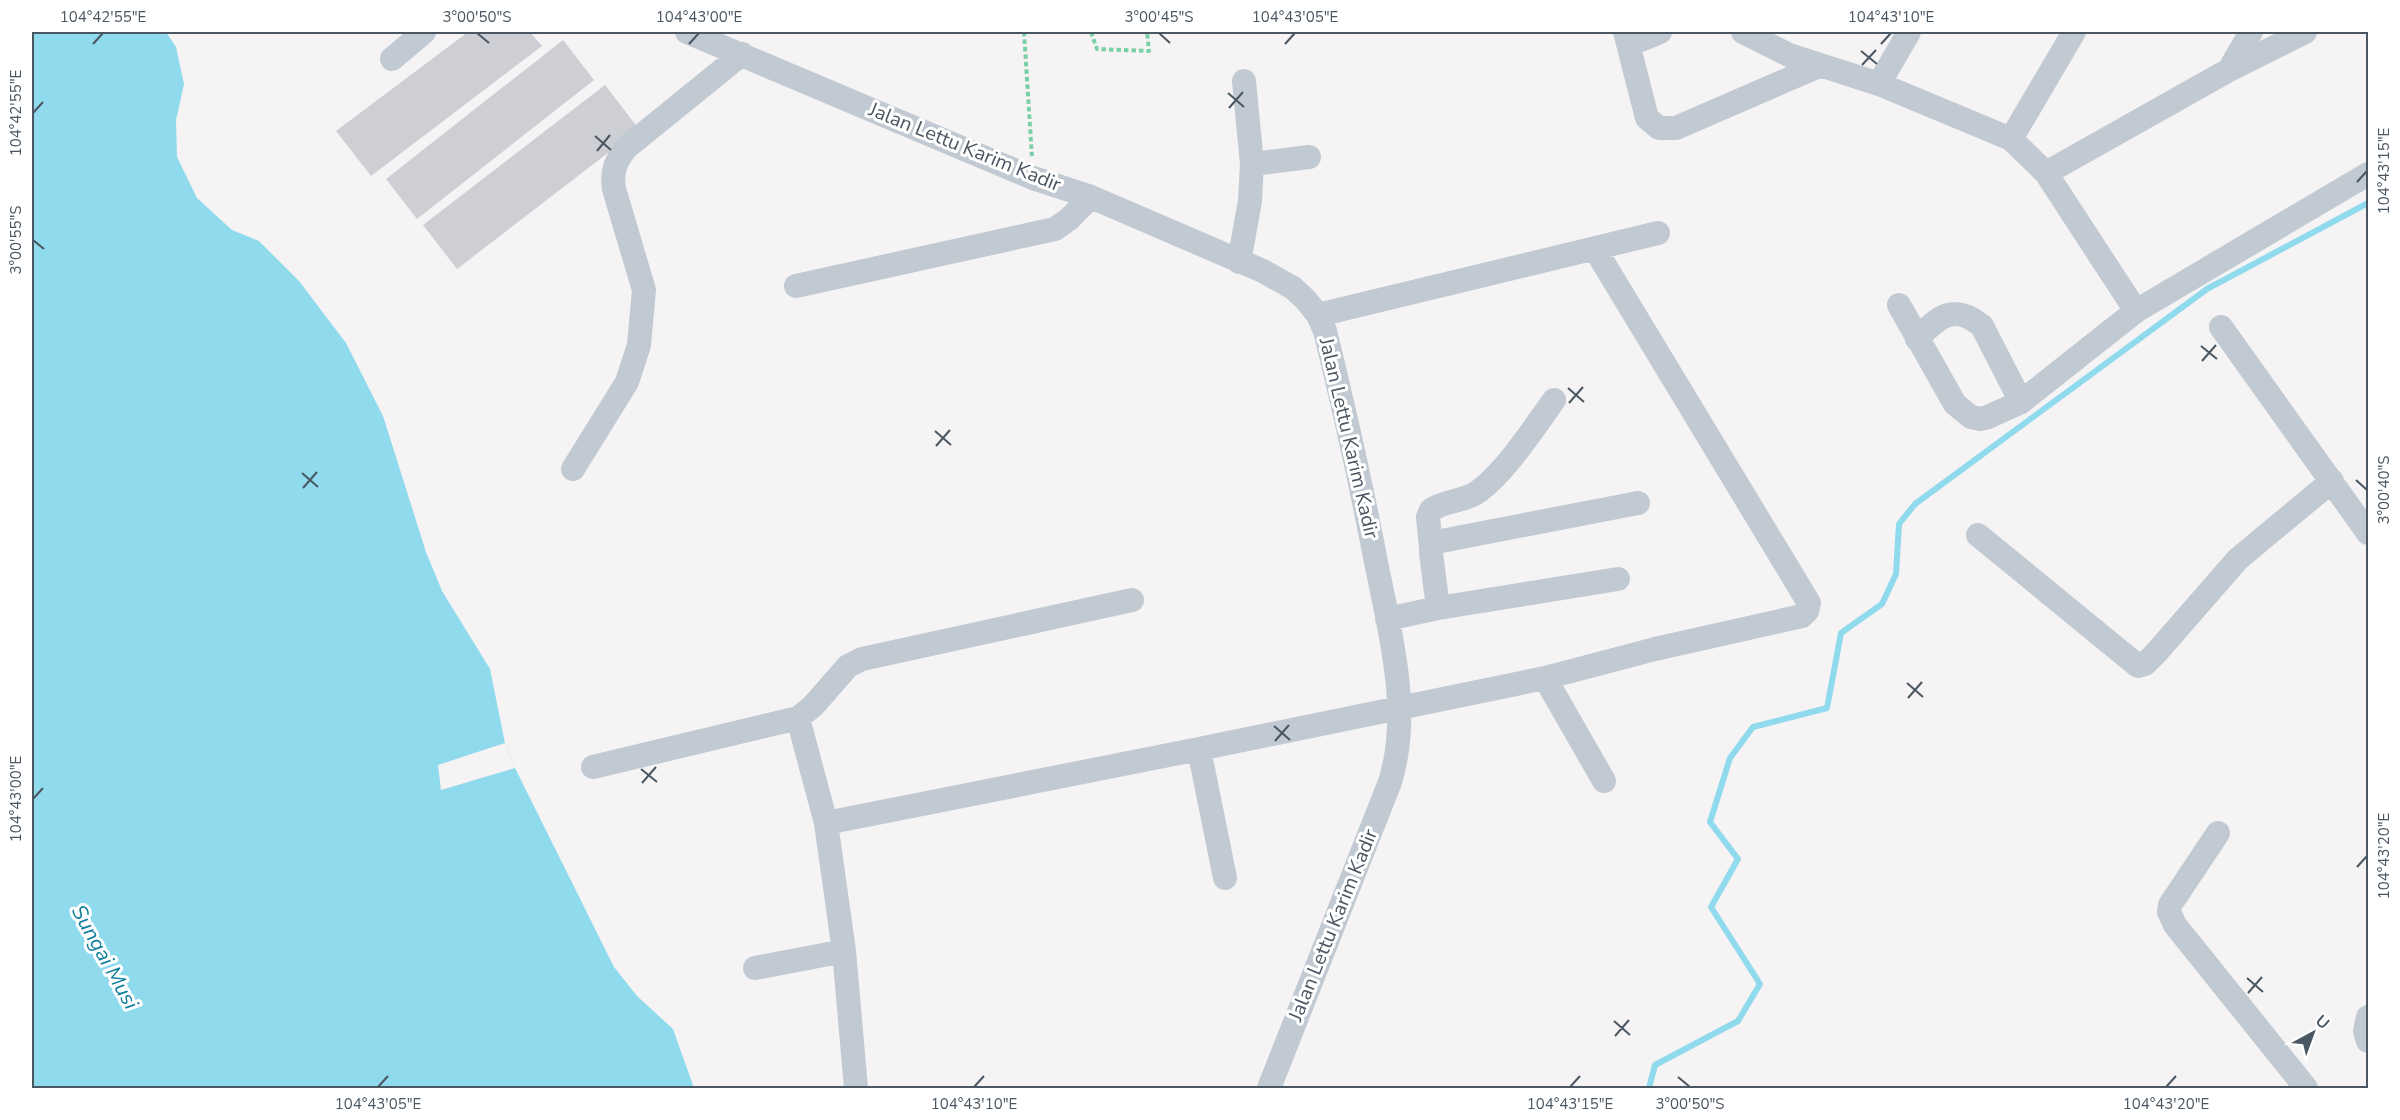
<svg xmlns="http://www.w3.org/2000/svg" width="2400" height="1120" font-family="'Nunito Sans',sans-serif">
<style>
.water{fill:#90daee}
.pier{fill:#f5f3f3}
.lines{fill:none;stroke-linecap:round;stroke-linejoin:round}
.stream{stroke:#90daee;stroke-width:6}
.building{fill:#cdcfd5}
.path{stroke:#7ad0a6;stroke-width:4;stroke-dasharray:4.5 3;stroke-linecap:butt}
.minor{stroke:#c1cad2;stroke-width:24}
.ticks{fill:none;stroke:#4a5661;stroke-width:2}
.labels{text-anchor:middle;dominant-baseline:central;stroke-width:6;stroke-linejoin:round;paint-order:stroke}
.street-label{font-size:20px;fill:#4a5661;stroke:#fff}
.water-label{font-size:21px;font-style:italic;fill:#0c7c9b;stroke:#fff}
.neatline{fill:none;stroke:#4a5661;stroke-width:2}
.ticks-label{font-size:15px;text-anchor:middle;fill:#4a5661}
</style>
<rect width="100%" height="100%" fill="#f5f3f3"/>
<!-- water -->
<path class="water" d="M32,32h134l10,15 8,37 -8,36 1,37 20,41 35,32 27,11 40,40 47,62 37,73 43,136 16,39 48,78 15,74 10,25 99,199 23,29 36,33 21,59h-662z"/>
<!-- pier -->
<path class="pier" d="M505,743l10,25 -74,22 -3,-25z"/>
<g class="lines">
<!-- stream -->
<path class="stream" d="M1649,1088l6,-23 83,-44 22,-37 -49,-77 27,-48 -28,-37 20,-64 23,-31 74,-19 14,-75 41,-29 14,-30 3,-50 16,-20 292,-215 161,-86"/>
</g>
<!-- building -->
<path class="building" d="M468,32h62l12,14 -171,130 -35,-45z
M563,40l31,40 -177,139 -31,-40z
M605,85l34,44 -182,140 -34,-44z"/>
<g class="lines">
<!-- path -->
<path class="path" d="M1024,32l8,125
M1091,32l6,17 52,2 -2,-19"/>
<!-- minor -->
<path class="minor" d="M687,32l346,146 58,19 172,74 30,17 12,11 13,16 7,16c19,77 36,153 51,231 14,71 36,149 14,220l-121,306
M1625,32l22,86 12,10h17l143,-62
M1743,32l46,23 90,29 132,55 35,34 183,-103 76,-38
M1629,45l31,-13
M392,59l32,-27
M2229,70l22,-38
M1879,84l30,-52
M2011,139l63,-107
M1252,164l57,-7
M2046,173l90,138
M1239,262l11,-61 2,-37 -8,-83
M796,286l259,-57 14,-10 22,-22
M1899,305l56,99 16,13 9,2 8,-2 33,-15 115,-91 232,-137
M1318,315l340,-82
M2221,327l147,206
M1917,339c22,-23 37,-36 65,-13l39,76
M573,469l54,-87 12,-37 5,-55 -30,-101c-3,-18 2,-28 12,-41l116,-94
M1978,535l160,131 7,-2 11,-11 82,-94 94,-78
M1431,548l-3,-31 3,-7c13,-10 34,-8 48,-19 27,-20 54,-62 75,-91
M1438,608l-7,-55v-5l5,-6 202,-39
M1387,619l51,-11 180,-29
M1545,678l59,103
M798,718l15,-12 35,-40 14,-7 270,-59
M1199,749l26,129
M593,767l205,-49 28,105
M2218,833l-48,72 -1,7 6,13 131,163
M755,968l89,-17
M2368,1017l-3,14 3,10
M856,1088l-12,-137 -18,-128 373,-74 346,-71 110,-29 147,-33 5,-5 2,-8 -214,-354"/>
</g>
<!-- ticks -->
<path class="ticks" d="M477,33l12,10M1159,33l11,10M93,44l10,-11M689,44l10,-11M1285,44l10,-11M1881,44l10,-11M1861,51l16,13M1862,65l14,-15M1228,93l16,14M1229,108l14,-16M33,113l10,-11M595,136l16,14M597,151l13,-16M2357,182l10,-11M33,240l11,9M2201,346l16,13M2202,361l14,-16M1568,388l16,14M1569,403l14,-16M935,431l16,14M936,446l14,-16M302,473l16,14M2356,480l11,10M303,488l14,-16M1907,683l16,14M1908,698l14,-16M1274,726l16,14M1275,741l14,-16M641,769l16,13M642,783l14,-16M33,799l10,-11M2357,867l10,-11M2247,978l16,14M2248,993l14,-16M1614,1021l16,14M1615,1036l14,-16M1678,1077l12,10M378,1087l10,-11M974,1087l10,-11M1570,1087l10,-11M2166,1087l10,-11"/>
<g class="labels">
<!-- street labels -->
<g class="street-label">
<text transform="translate(965 147) rotate(22)">Jalan Lettu Karim Kadir</text>
<text transform="translate(1349 438) rotate(77)">Jalan Lettu Karim Kadir</text>
<text transform="translate(1333 925) rotate(-68)">Jalan Lettu Karim Kadir</text>
</g>
<!-- water labels -->
<g class="water-label">
<text transform="translate(105 957) rotate(61)">Sungai Musi</text>
</g>
</g>
<!-- border -->
<rect width="2400" height="1120" fill="none" stroke="#ffffff" stroke-width="66"/>
<!-- north arrow -->
<g transform="translate(2313 1033) rotate(41)" stroke="#ffffff" stroke-width="4.5" paint-order="stroke">
<path d="M0-4.5L10 22L0 15L-10 22Z" fill="#4a5661"/>
<text y="-9" font-size="16" font-weight="bold" text-anchor="middle" fill="#4a5661">U</text>
</g>
<rect x="33" y="33" width="2334" height="1054" class="neatline"/>
<g class="ticks-label">
<text x="103" y="22">104°42'55"E</text>
<text x="477" y="22">3°00'50"S</text>
<text x="699" y="22">104°43'00"E</text>
<text x="1159" y="22">3°00'45"S</text>
<text x="1295" y="22">104°43'05"E</text>
<text x="1891" y="22">104°43'10"E</text>
<text transform="translate(16 113) rotate(-90)" y="5">104°42'55"E</text>
<text transform="translate(2384 171) rotate(-90)" y="5">104°43'15"E</text>
<text transform="translate(16 240) rotate(-90)" y="5">3°00'55"S</text>
<text transform="translate(2384 490) rotate(-90)" y="5">3°00'40"S</text>
<text transform="translate(16 799) rotate(-90)" y="5">104°43'00"E</text>
<text transform="translate(2384 856) rotate(-90)" y="5">104°43'20"E</text>
<text x="378" y="1109">104°43'05"E</text>
<text x="974" y="1109">104°43'10"E</text>
<text x="1570" y="1109">104°43'15"E</text>
<text x="1690" y="1109">3°00'50"S</text>
<text x="2166" y="1109">104°43'20"E</text>
</g>
</svg>
